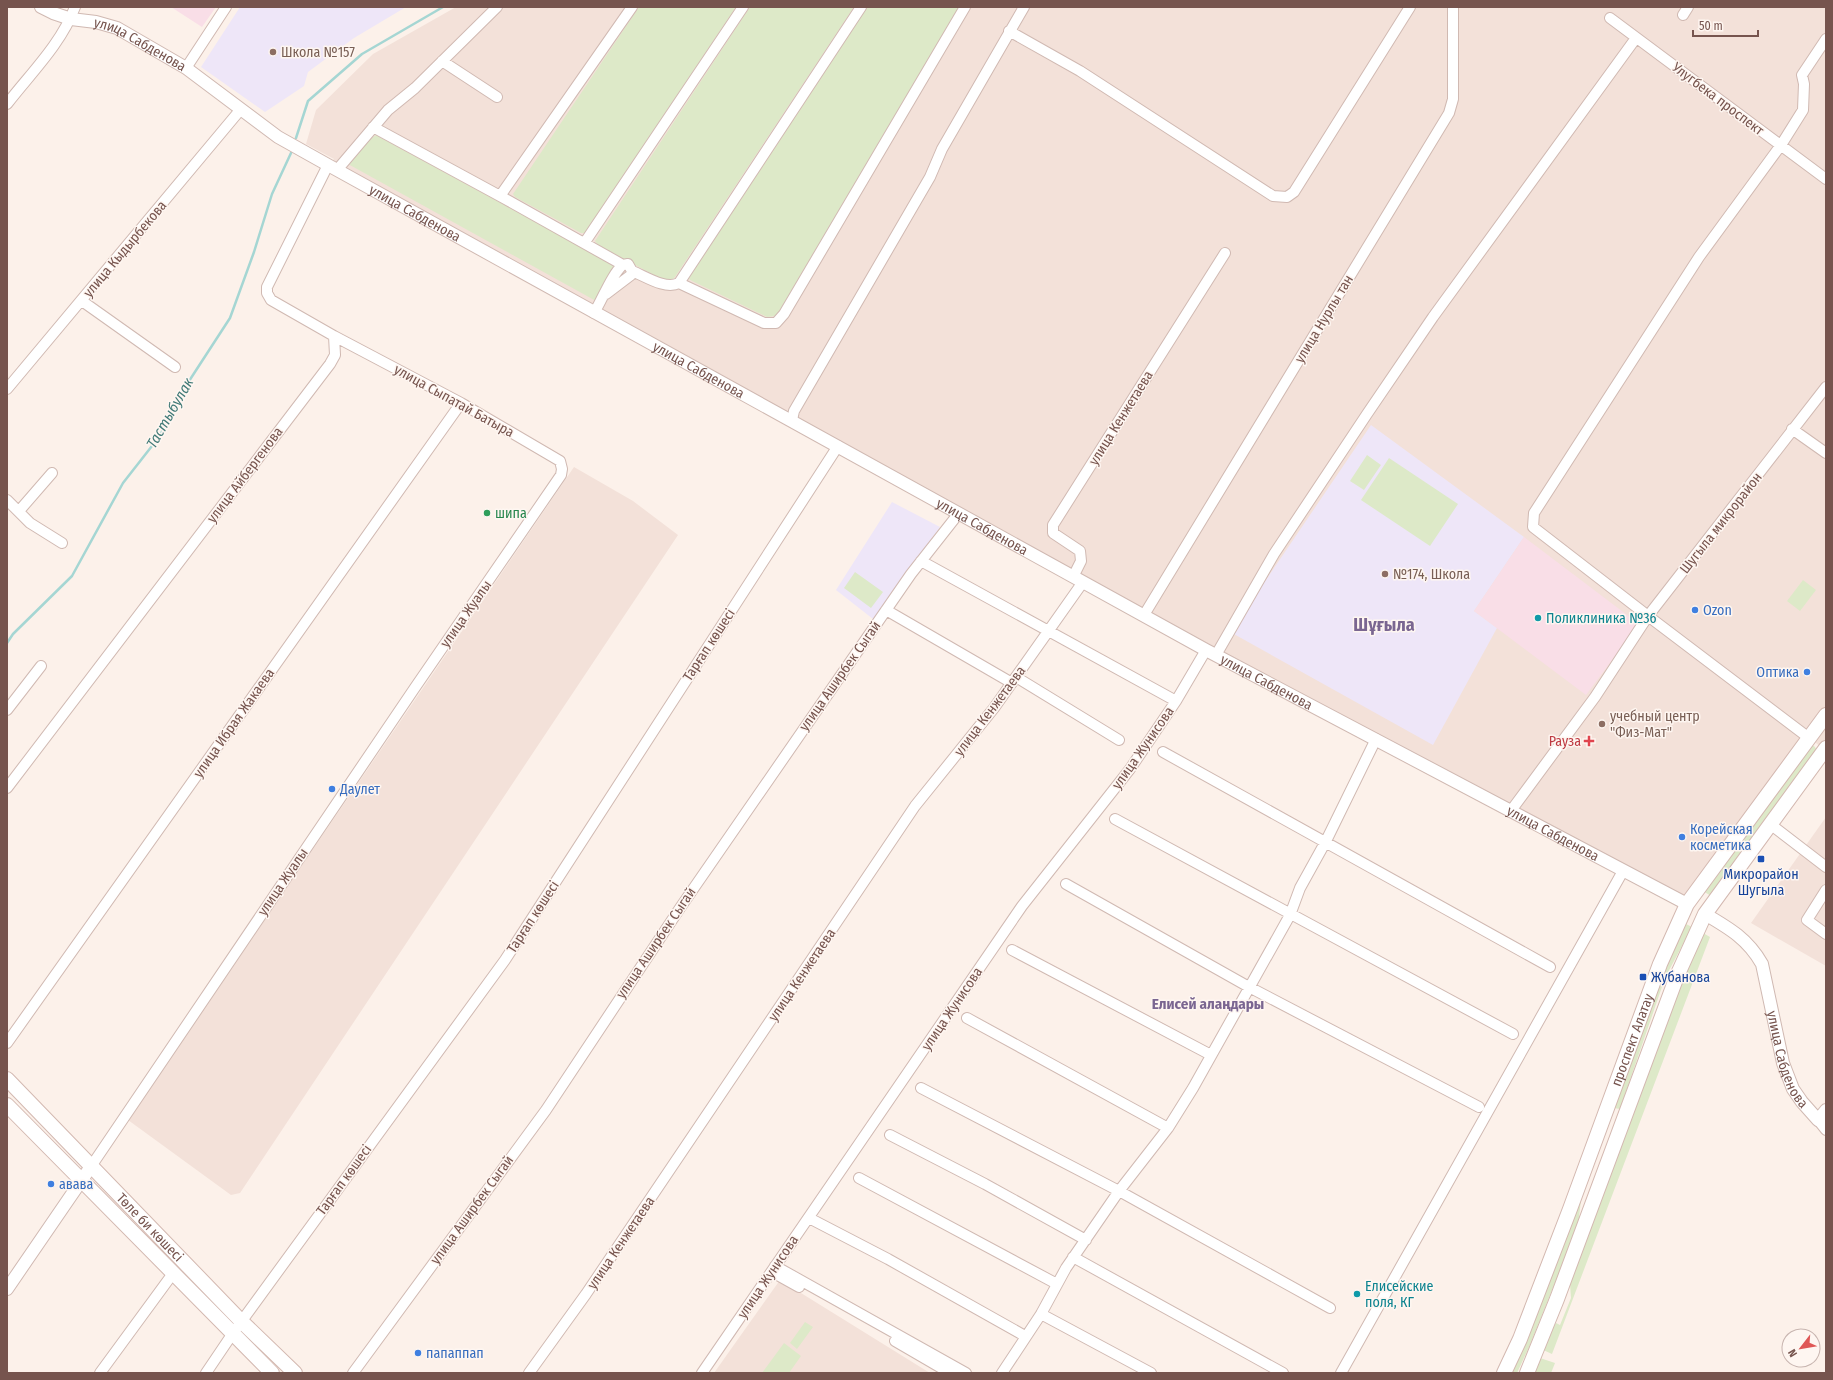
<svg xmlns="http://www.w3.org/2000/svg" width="1833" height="1380" font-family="'Fira Sans Condensed',sans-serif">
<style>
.residential{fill:#f3e1d9}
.education{fill:#eee6f8}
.medical{fill:#f9dee7}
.green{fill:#dde9c8}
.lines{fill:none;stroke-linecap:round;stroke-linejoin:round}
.stream{stroke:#a5d6d3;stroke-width:2.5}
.minor-casing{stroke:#d0b9b2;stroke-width:12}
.tertiary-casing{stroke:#d0b9b2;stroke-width:14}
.secondary-casing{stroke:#d3b8b0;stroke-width:16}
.minor{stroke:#fff;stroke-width:10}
.tertiary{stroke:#fff;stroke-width:12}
.secondary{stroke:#fff;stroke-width:14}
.education-dot{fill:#8d6e63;stroke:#fef6f1;stroke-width:1.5}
.leisure-dot{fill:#2e9e5b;stroke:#fef6f1;stroke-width:1.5}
.shop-dot{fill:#3f7fe0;stroke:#fef6f1;stroke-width:1.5}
.culture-dot{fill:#0f9aa8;stroke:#fef6f1;stroke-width:1.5}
.health-dot{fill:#e0444e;stroke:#fef6f1;stroke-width:1.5}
.transit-dot{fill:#1a4fb4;stroke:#fef6f1;stroke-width:1.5}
.labels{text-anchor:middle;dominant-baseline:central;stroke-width:3;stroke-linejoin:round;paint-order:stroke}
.street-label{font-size:14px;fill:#76544e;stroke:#fef6f1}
.education-label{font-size:14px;fill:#785e54;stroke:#fef6f1;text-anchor:start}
.leisure-label{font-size:14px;fill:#27864d;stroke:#fef6f1;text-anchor:start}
.shop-label{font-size:14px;fill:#366cbe;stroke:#fef6f1;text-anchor:start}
.culture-label{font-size:14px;fill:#0d838f;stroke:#fef6f1;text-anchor:start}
.health-label{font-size:14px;fill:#be3a42;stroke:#fef6f1;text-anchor:end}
.transit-label{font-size:14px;fill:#164399;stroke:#fef6f1}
.water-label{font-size:15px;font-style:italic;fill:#427a77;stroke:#fef6f1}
.neighbourhood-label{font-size:15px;font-weight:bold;fill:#7a6691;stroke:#fef6f1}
.district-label{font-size:18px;font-weight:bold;fill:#7a6691;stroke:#fef6f1}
</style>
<rect width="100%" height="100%" fill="#fcf1ea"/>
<!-- residential -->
<path class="residential" d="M456,7h1370v744l-15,-12 -124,165 -1359,-739 6,-6 -28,-15 10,-34 57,-56z
M574,467l59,34 45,34 -438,658 -9,2 -103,-75z
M1826,817v149l-75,-43z
M780,1280l150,93h-216z"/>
<!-- education -->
<path class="education" d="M240,7h166l-52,31 -46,34 -4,14 -39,26 -64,-45z
M1371,425l153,112 -50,74 23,17 -64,117 -201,-112 2,-6z
M892,502l48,25 -67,92 -37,-29z"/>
<!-- medical -->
<path class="medical" d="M171,7h45l-14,20z
M1524,537l115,87 -53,71 -112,-84z"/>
<!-- green -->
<path class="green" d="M639,7h97l-151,226h-4l-66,-36 -2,-3z
M750,7h104l-179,270 -3,3 -7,1 -67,-36 -3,-4z
M867,7h92l-179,303 -5,6 -8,1 -75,-36 -3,-2 1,-4z
M376,135l235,128 3,3v3l-18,32 -248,-137 21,-24z
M1367,455l14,10 -17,25 -14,-9z
M1389,458l69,46 -28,42 -69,-46z
M855,572l28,20 -12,16 -27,-20z
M1803,580l13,10 -16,21 -13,-10z
M1810,746h4l3,4 -106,146 -8,-5z
M1684,923l8,4 -27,51 -45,131 -6,-1 45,-134z
M1703,933l7,4 -158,417 -11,-5 15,-26 4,2 11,-27 -1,-14 116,-313z
M1605,1120l4,3 -28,77 -3,26 -49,121 -12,26h-7z
M805,1322l8,5 -16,22 -7,-6z
M784,1343l17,13 -12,17h-27z
M1540,1358l15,5 -4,10h-17z"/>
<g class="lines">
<!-- stream -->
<path class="stream" d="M296,138l12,-37 54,-47 81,-47
M7,643l6,-9 59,-58 51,-93 36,-46 32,-59 39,-60 24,-66 18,-58 19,-41"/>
<!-- minor casing -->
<g class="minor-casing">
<path id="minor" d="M1683,15l5,-8
M1610,18l216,161
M1009,31l71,40 193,125 14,1 7,-5 116,-185
M1826,39l-24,36 2,9 -1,26 -22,35 -82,112 -165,256 -1,14 115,89 178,-229
M442,61l55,36
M186,68l40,-61
M7,104c24,-31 54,-60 68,-97
M373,127l127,69 123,69 5,-1 4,7 -1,4 -25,19
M337,170l51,-60 27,-22 82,-81
M500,196l132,-189
M585,242l158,-235
M632,271c13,5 33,19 47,12l182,-276
M679,283l85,40h12l8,-9 181,-307
M82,301l93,66
M594,313c8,-13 19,-41 29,-48
M7,389l234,-280
M792,420l2,-9 136,-234 12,-28 82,-142
M1792,429l34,24
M7,500l23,23 32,20
M19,511l33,-38
M921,561l255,140
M1073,577l8,-16 -1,-10 -27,-18v-8l172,-272
M886,610l126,73
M1144,615l305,-502 4,-14v-92
M1216,655l58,-101 93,-140 66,-97 203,-279
M1016,677l103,63
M7,710l34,-44
M1163,752l387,215
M7,788l323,-424 5,-9 -1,-19 -63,-36 -4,-7v-6l61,-122
M1510,812l85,-115 53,-81 161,122
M1115,819l398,215
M1770,824l56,43
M1066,884l183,103 230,120
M1826,890l-19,30 19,14
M1012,950l199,105
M967,1018l201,110
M7,1043l454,-640
M921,1088l198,103 211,117
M1818,1120l8,10
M890,1135l95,49 101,56
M92,1165l322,-476 147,-214 1,-6 -2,-8 -99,-58 -127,-67
M859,1178l198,106
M809,1218l79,41 137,77
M1073,1257l210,116
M775,1266l191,107
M772,1272l27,15
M1041,1314l110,59
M895,1341l55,32
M100,1373l74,-101
M206,1373l27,-40 272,-373 333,-514
M353,1373l193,-263 134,-202 231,-334 48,-61
M529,1373l57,-79 329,-488 79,-98 89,-126
M702,1373l320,-467 108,-137 46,-68 30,-51
M1002,1373l39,-59 25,-46 53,-77 49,-63 25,-40 97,-173 10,-27 26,-47 50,-102
M1341,1373l282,-502"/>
</g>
<!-- tertiary casing -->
<g class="tertiary-casing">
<g id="tertiary">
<path id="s1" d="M41,7l12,6 18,6 25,3 21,6 69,40 92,69 50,28 878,485 481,254"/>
<path id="s2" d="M1705,914c24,14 43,25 57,50l21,99 10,26 9,13 16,18 8,-10"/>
<path d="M7,1289l85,-124"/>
</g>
</g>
<!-- secondary casing -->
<g class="secondary-casing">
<g id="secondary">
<path id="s3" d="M7,1079l234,242 54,52"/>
<path d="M7,1105l265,268"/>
<path id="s4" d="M1504,1373l16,-34 50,-130 90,-245 27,-60 139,-189"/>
<path d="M1527,1373l30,-74 120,-323 28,-62 121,-166"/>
</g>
</g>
<!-- minor -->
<use href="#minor" class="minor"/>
<!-- tertiary -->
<use href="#tertiary" class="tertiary"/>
<!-- secondary -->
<use href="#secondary" class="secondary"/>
</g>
<!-- markers -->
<g class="education-dot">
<circle cx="273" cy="52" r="4"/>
<circle cx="1385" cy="574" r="4"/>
<circle cx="1602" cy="724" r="4"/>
</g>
<circle class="leisure-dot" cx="487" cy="513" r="4"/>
<g class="shop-dot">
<circle cx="1695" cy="610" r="4"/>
<circle cx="1807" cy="672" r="4"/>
<circle cx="332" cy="789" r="4"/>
<circle cx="1682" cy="837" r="4"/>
<circle cx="51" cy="1184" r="4"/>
<circle cx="418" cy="1353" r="4"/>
</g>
<g class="culture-dot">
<circle cx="1538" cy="618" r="4"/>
<circle cx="1357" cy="1294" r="4"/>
</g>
<path class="health-dot" d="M1587 735h4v4h4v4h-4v4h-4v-4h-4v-4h4z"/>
<g class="transit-dot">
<rect x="1757" y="855" width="8" height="8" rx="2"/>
<rect x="1639" y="973" width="8" height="8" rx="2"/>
</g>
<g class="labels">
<!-- street labels -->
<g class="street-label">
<text stroke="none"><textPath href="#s1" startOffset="107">улица Сабденова</textPath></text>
<text transform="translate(1718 99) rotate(37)">Улугбека проспект</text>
<text stroke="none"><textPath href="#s1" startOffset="431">улица Сабденова</textPath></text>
<text transform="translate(125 249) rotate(-50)">улица Кыдырбекова</text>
<text transform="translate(1324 319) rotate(-59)">улица Нурлы тан</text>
<text stroke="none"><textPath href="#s1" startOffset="755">улица Сабденова</textPath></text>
<text transform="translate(454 401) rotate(29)">улица Сыпатай Батыра</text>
<text transform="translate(1121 418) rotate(-58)">улица Кенжетаева</text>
<text transform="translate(245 475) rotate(-53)">улица Айбергенова</text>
<text transform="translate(1721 523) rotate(-52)">Шугыла микрорайон</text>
<text stroke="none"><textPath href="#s1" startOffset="1079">улица Сабденова</textPath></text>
<text transform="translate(466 614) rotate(-55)">улица Жуалы</text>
<text transform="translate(709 645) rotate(-57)">Тарғап көшесі</text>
<text transform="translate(840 676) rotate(-55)">улица Аширбек Сыгай</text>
<text stroke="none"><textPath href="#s1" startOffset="1403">улица Сабденова</textPath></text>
<text transform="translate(990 711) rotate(-53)">улица Кенжетаева</text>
<text transform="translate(234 723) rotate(-55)">улица Ибрая Жакаева</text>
<text transform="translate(1143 748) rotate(-55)">улица Жунисова</text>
<text stroke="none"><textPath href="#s1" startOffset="1727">улица Сабденова</textPath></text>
<text transform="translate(283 882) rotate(-56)">улица Жуалы</text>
<text transform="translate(533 917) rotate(-57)">Тарғап көшесі</text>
<text transform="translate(656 943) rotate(-56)">улица Аширбек Сыгай</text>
<text transform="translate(802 975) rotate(-56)">улица Кенжетаева</text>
<text transform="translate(952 1009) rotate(-56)">улица Жунисова</text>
<text stroke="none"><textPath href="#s4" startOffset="357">проспект Алатау</textPath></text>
<text stroke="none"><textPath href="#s2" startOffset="176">улица Сабденова</textPath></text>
<text transform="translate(344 1180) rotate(-54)">Тарғап көшесі</text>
<text transform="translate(472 1210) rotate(-54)">улица Аширбек Сыгай</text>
<text stroke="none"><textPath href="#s3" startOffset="206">Төле би көшесі</textPath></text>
<text transform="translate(621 1243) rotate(-56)">улица Кенжетаева</text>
<text transform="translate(768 1277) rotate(-56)">улица Жунисова</text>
</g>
<!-- education labels -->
<g class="education-label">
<text x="281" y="52">Школа №157</text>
<text x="1393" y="574">№174, Школа</text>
<text x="1610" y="716">учебный центр<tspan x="1610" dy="16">"Физ-Мат"</tspan></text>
</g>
<!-- leisure labels -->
<g class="leisure-label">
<text x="495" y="513">шипа</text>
</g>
<!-- shop labels -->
<g class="shop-label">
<text x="1703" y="610">Ozon</text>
<text x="1799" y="672" text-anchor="end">Оптика</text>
<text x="340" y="789">Даулет</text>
<text x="1690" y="829">Корейская<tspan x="1690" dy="16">косметика</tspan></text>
<text x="59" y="1184">авава</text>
<text x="426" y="1353">папаппап</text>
</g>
<!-- culture labels -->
<g class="culture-label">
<text x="1546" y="618">Поликлиника №36</text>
<text x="1365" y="1286">Елисейские<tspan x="1365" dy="16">поля, КГ</tspan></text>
</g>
<!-- health labels -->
<g class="health-label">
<text x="1581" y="741">Рауза</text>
</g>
<!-- transit labels -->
<g class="transit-label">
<text x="1761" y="874">Микрорайон<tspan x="1761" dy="16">Шугыла</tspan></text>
<text x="1651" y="977" text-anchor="start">Жубанова</text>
</g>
<!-- water labels -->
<g class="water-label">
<text transform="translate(170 413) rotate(-60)">Тастыбулак</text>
</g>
<!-- neighbourhood labels -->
<g class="neighbourhood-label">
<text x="1208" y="1004">Елисей алаңдары</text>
</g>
<!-- district labels -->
<g class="district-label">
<text x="1384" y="625">Шұғыла</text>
</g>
</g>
<!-- border -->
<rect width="1833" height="1380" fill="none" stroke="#76544e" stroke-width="16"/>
<!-- north arrow -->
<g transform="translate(1801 1348) rotate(239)"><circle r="19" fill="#fef6f1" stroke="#c8b5b0"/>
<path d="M0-3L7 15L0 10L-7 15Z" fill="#df5756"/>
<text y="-6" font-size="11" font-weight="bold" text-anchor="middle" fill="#76544e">N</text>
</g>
<!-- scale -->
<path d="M1693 30v6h65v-6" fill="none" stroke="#76544e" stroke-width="2"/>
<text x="1699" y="30" font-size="12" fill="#76544e" stroke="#fef6f1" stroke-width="3" paint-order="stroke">50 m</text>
</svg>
